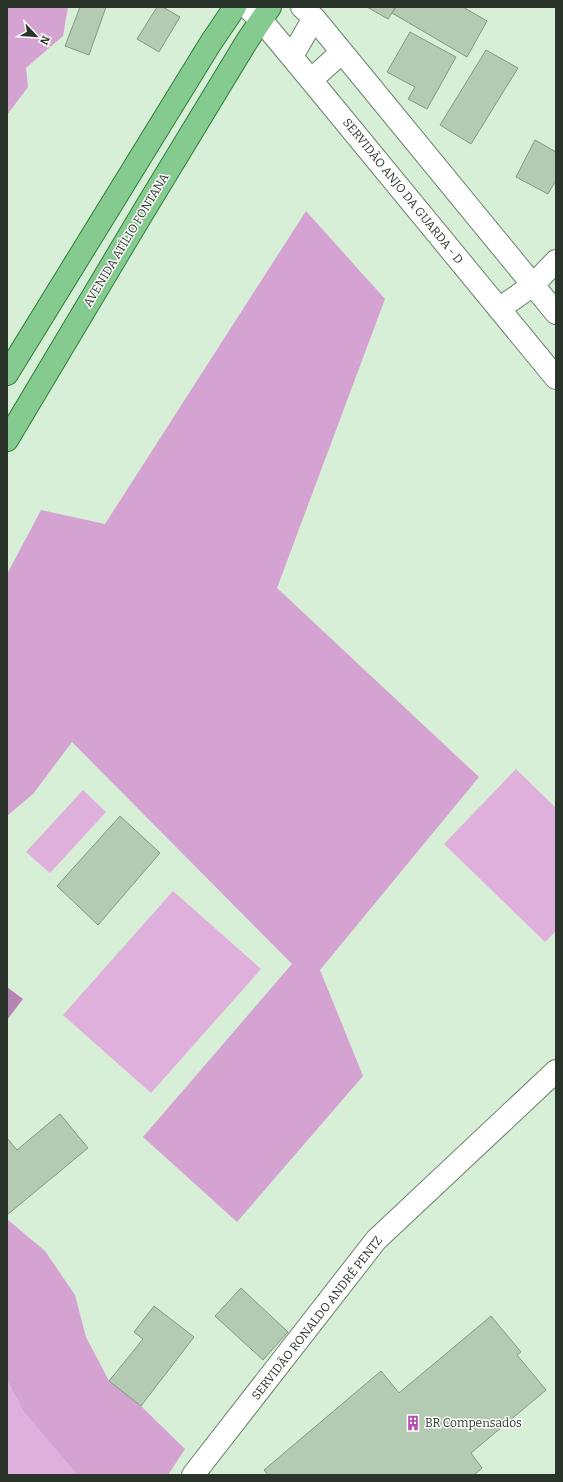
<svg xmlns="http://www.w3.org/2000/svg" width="563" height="1482" font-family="Bitter,serif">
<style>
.green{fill:#dfb0dc}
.forest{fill:#d5a3d2}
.water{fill:#b685b3}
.building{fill:#b3cbb3;stroke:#839983}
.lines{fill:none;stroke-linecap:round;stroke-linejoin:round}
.minor-casing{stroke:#6c826c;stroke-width:24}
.major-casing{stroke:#307f3a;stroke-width:24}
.minor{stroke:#fff;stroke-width:22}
.major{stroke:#85ca8e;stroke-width:22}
.labels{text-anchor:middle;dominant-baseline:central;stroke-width:3;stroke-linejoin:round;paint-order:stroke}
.street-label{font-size:12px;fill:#2a342a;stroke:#fff}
.poi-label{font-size:12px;fill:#2a342a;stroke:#fff;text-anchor:start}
</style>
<rect width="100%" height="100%" fill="#d7efd7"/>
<!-- green -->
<path class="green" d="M516,769l40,39v123l-11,11 -101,-98z
M83,790l23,22 -56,61 -24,-21z
M173,891l88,78 -110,124 -88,-78z
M7,1380l16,31 54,64h-70z"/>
<!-- forest -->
<path class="forest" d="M7,7h61l-5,29 -37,32 2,19 -21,28z
M306,211l79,88 -108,289 202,189 -159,193 43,106 -126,146 -94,-85 149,-173 -220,-222 -39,52 -26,22v-242l34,-64 64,14z
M7,1219l38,32 30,44 11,42 23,44 32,25 44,43 -17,26h-91l-54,-64 -16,-31z"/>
<!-- water -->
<path class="water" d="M7,987l16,12 -16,21z"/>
<!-- building -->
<path class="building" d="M80,7h26l-17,48 -24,-9z
M157,7h6l17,10 -21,35 -22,-13z
M367,7h29l-8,12z
M396,7h67l24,14 -20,36 -75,-44z
M410,32l46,25 -29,52 -19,-10 7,-12 -28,-15z
M486,50l32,18 -47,76 -31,-19z
M535,140l21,12v28l-8,14 -32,-17z
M120,816l40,37 -62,72 -41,-39z
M60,1114l28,34 -81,67v-77l10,12z
M241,1288l47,44 -25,28 -48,-44z
M154,1306l40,31 -53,69 -32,-25 34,-42 -9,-7z
M491,1316l30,36 -4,3 29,35 -75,63 11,15 -8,7h-206l-4,-5 117,-99 18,22z"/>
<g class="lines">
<!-- minor casing -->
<g class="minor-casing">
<path id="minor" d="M247,7l15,14 49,59 245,298
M302,7l12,11 28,34 214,261
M292,56l22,-38
M311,80l31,-28
M499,309l34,-24 23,-24
M193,1475l183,-235 180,-169"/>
</g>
<!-- major casing -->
<g class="major-casing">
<path id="major" d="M7,374l203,-330 25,-37
M7,440l135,-226 105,-173 23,-34"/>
</g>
<!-- minor -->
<use href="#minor" class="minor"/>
<!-- major -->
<use href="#major" class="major"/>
</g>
<!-- icons -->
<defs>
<g id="building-bare" transform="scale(1.2)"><path d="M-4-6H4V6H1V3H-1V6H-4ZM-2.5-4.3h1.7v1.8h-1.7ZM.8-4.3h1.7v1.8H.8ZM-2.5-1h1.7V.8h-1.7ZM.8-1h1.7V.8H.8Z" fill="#b54fb3" stroke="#fff" stroke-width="2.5" paint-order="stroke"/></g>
</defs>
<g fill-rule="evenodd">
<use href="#building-bare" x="413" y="1423"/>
</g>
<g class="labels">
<!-- street labels -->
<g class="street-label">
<text transform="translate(403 191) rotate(51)">SERVIDÃO ANJO DA GUARDA - D</text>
<text transform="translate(126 240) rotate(-59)">AVENIDA ATÍLIO FONTANA</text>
<text transform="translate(317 1318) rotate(-52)">SERVIDÃO RONALDO ANDRÉ PENTZ</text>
</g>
<!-- poi labels -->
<g class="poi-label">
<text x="425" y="1423">BR Compensados</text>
</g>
</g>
<!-- border -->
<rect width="563" height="1482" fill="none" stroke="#2a342a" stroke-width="16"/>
<!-- north arrow -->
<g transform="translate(36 36) rotate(115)" stroke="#ffffff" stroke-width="3" paint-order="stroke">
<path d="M0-3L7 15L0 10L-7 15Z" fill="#2a342a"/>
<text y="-6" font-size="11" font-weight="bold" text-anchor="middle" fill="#2a342a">N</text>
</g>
</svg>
